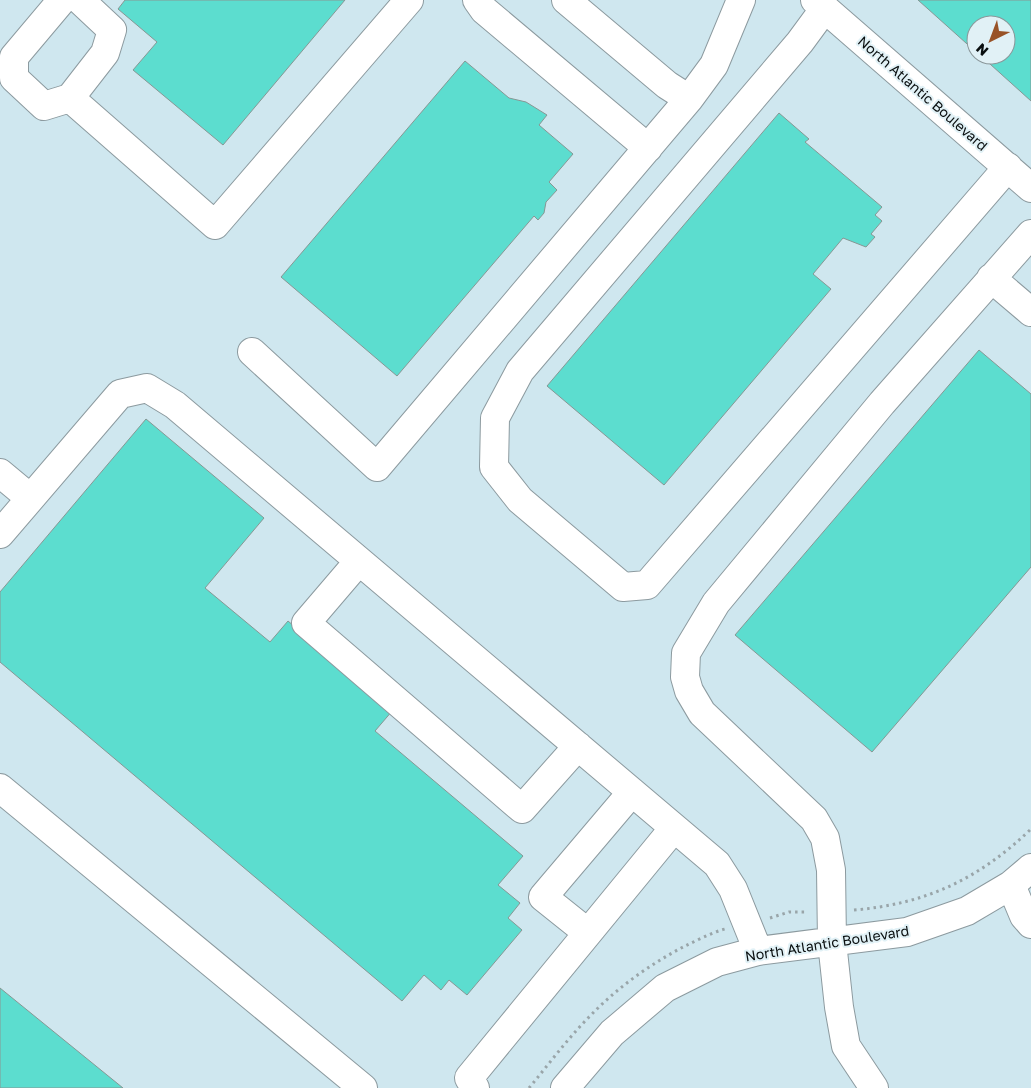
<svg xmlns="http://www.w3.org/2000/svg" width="1031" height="1088" font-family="'Golos Text',sans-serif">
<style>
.built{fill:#cfe7ef;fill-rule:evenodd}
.building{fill:#5cddcf;stroke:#879794}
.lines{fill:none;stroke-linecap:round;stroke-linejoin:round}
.minor-casing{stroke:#8c9a9f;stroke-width:30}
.path{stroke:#99a5a9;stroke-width:3;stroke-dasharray:2.5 4;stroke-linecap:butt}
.minor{stroke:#fff;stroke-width:28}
.labels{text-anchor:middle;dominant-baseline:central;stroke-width:4;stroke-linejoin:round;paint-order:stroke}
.street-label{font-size:14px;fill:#0a0f10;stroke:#e1f1f6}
</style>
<rect width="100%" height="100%" fill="#e1f1f6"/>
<!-- built -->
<path class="built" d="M0,0h1031v1088h-1031zM976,25h30v30h-30z"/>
<!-- building -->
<path class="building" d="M125,0h220l-122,145 -90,-75 24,-28 -39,-33z
M918,0h113v101l-51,-46h26v-30h-30v27z
M465,61l44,37 17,4 21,13 -8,10 34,29 -24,28 8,8 -11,12 -2,11 -6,7 -4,-4 -137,160 -116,-99z
M779,113l30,26 -4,3 77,65 -7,8 7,6 -11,13 4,3 -9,10 -23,-9 -30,36 18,15 -167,196 -117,-99z
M979,350l52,44v173l-159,185 -137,-117z
M146,419l118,99 -59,70 65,54 18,-21 105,89 -18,21 148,125 -25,29 22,18 -12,15 14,12 -55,65 -18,-15 -8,10 -17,-15 -22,26 -402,-339v-70z
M0,988l123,100h-123z"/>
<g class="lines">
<!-- minor casing -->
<g class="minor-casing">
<path id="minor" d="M62,0l-48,57v21l30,28 26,-8 145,127 194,-225
M477,0l7,10 164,138
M566,0l101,85 22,14
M815,0l216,188
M825,8l-25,34 -280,329 -25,47 -1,49 26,33 103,87 24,-2 361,-418
M70,98l35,-45 7,-23 -32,-30
M991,278l40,34
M252,352l125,115 312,-368 25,-34 27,-65
M0,473l30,25
M0,534l120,-140 27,-6 28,17 542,459 16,25 25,62
M359,561l-53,62 216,186 56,-63
M0,788l363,300
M1011,885l13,31 7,8
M588,933l-45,-36 89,-105
M475,1088l-6,-10 205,-250
M565,1088l47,-55 53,-45 52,-26 41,-11 149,-19 60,-21 44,-26 20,-17
M874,1088l-28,-42 -7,-39 -7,-65 -1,-72 -6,-32 -11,-19 -112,-106 -13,-22 -4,-14 1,-24 30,-50 166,-200 149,-169"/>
</g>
<!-- path -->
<path class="path" d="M854,910c72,-6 125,-31 177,-81
M770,918l19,-6h19
M529,1088c20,-24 39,-50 62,-73 26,-27 58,-50 92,-68 13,-6 27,-14 42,-18"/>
<!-- minor -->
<use href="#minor" class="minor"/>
</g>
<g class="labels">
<!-- street labels -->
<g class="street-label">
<text transform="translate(923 93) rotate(41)">North Atlantic Boulevard</text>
<text transform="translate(827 943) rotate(-9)">North Atlantic Boulevard</text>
</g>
</g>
<!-- north arrow -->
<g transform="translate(991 40) rotate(222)"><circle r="24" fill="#e1f1f6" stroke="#8b979a"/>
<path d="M0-4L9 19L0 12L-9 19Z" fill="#985328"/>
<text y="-8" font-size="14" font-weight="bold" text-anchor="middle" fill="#0a0f10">N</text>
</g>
</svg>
